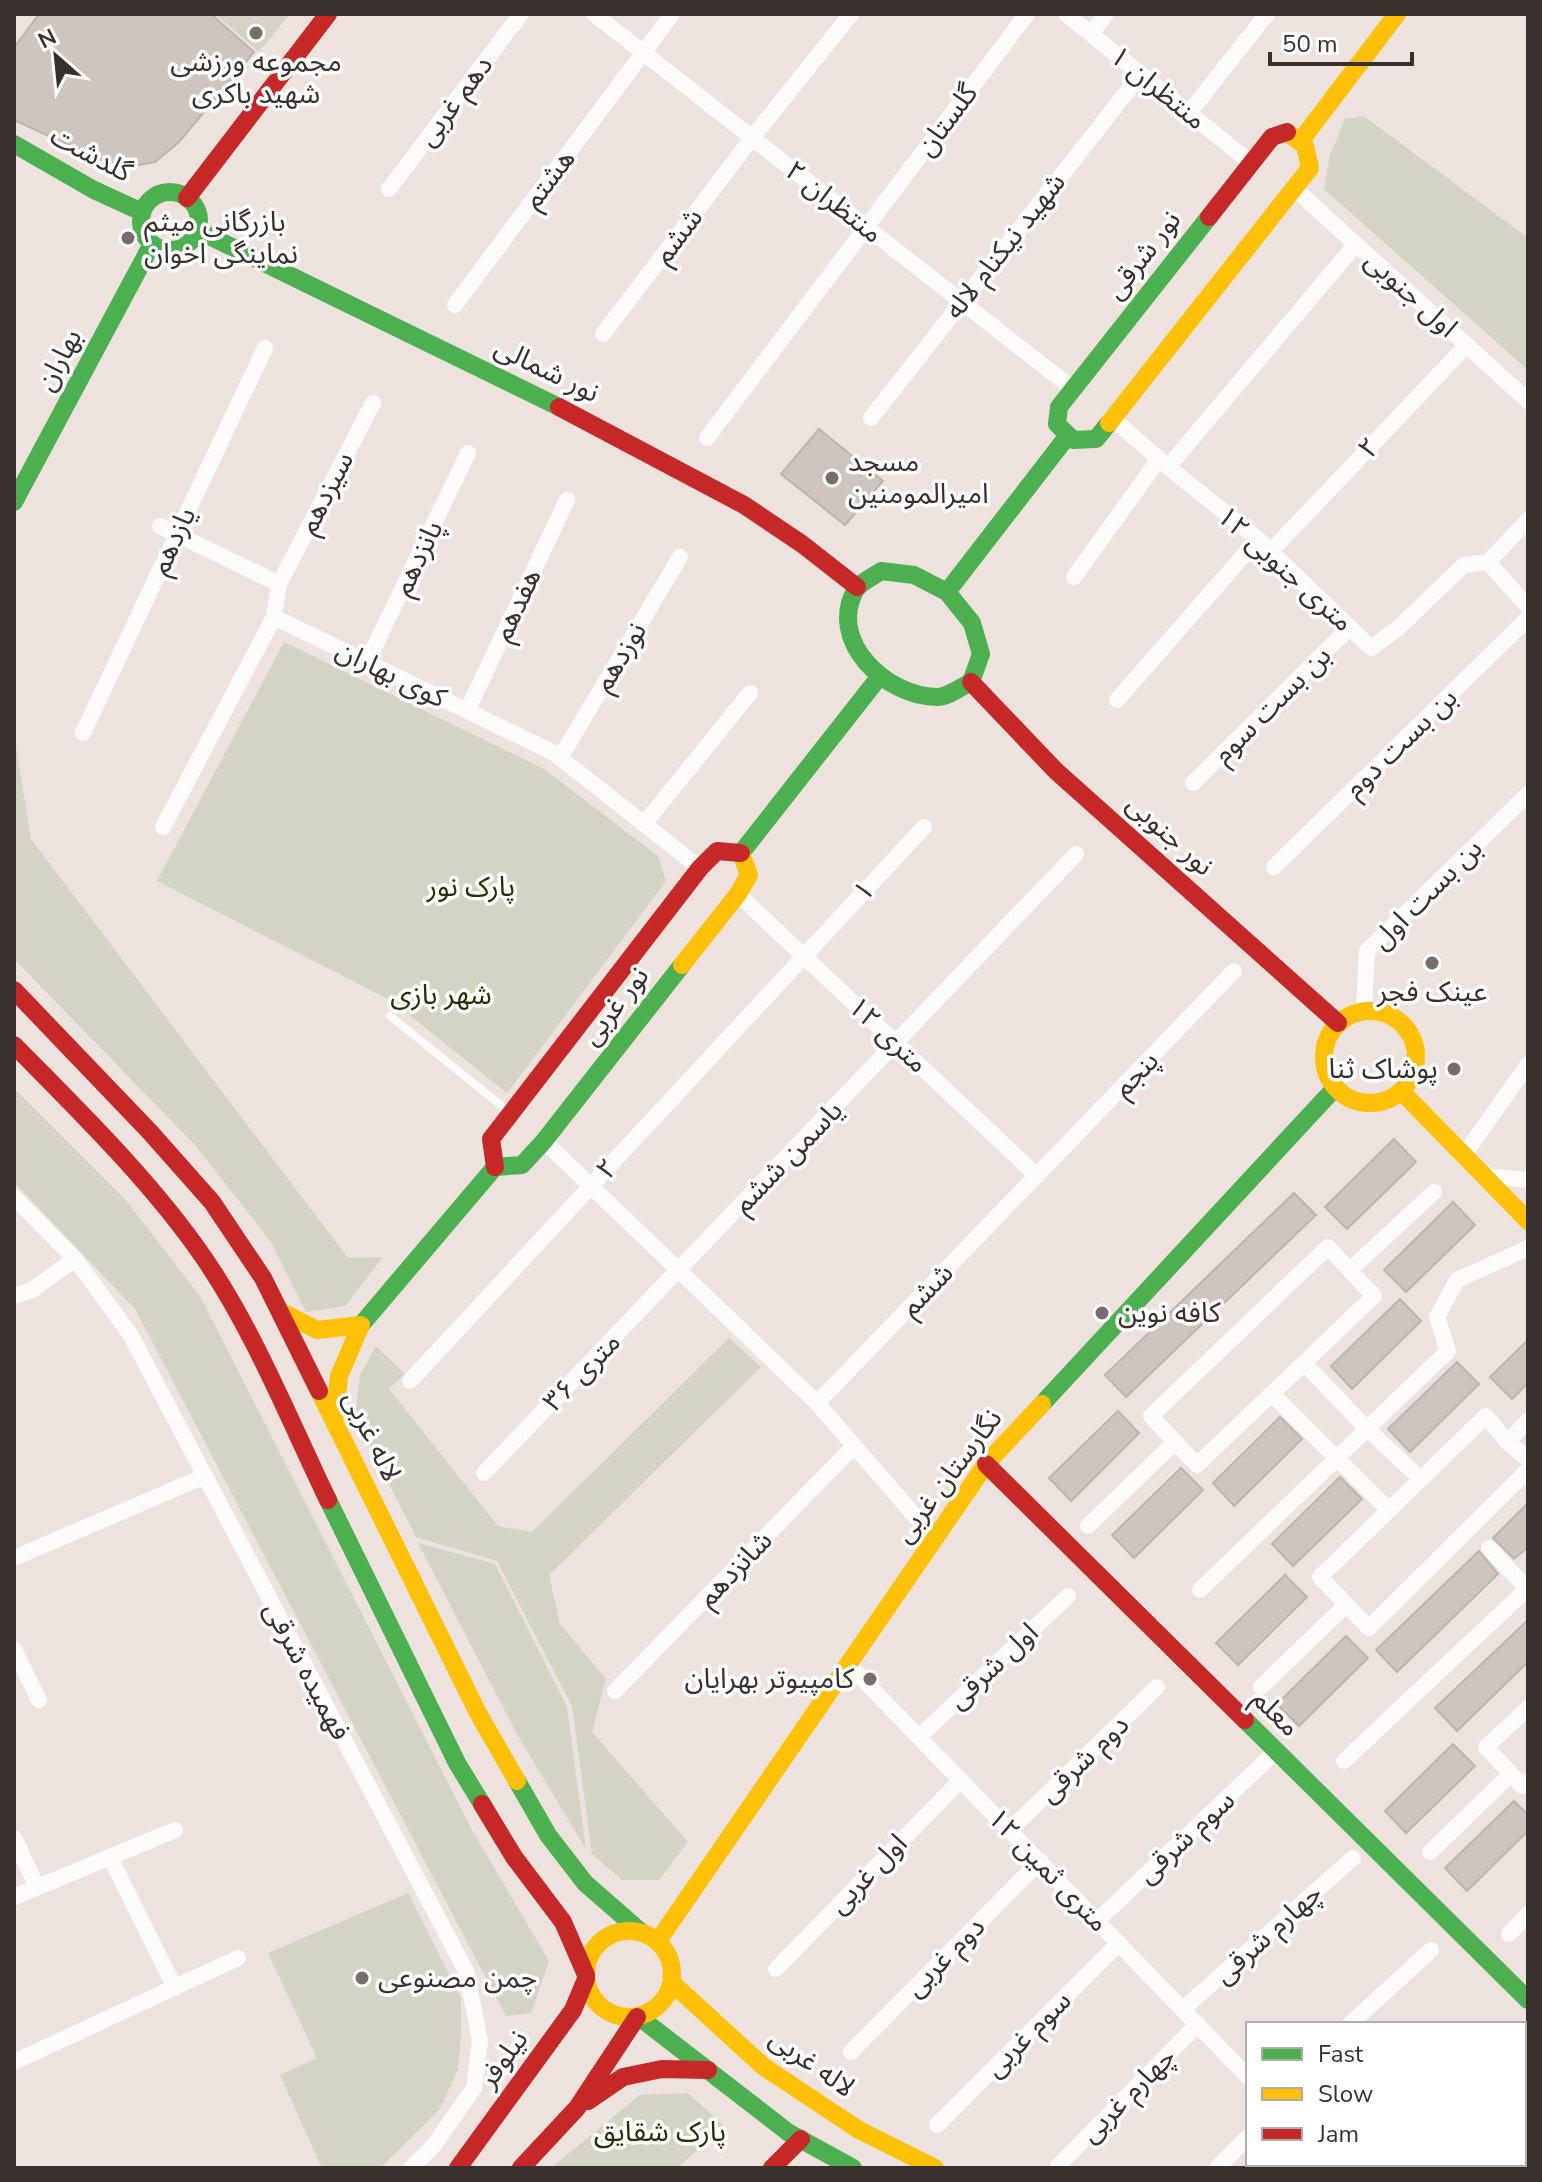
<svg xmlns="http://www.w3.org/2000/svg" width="1542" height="2182" font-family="'Nunito Sans','Noto Sans Arabic',sans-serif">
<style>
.green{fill:#d3d4c6}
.building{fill:#cfc5bf;stroke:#bcb4af;stroke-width:2}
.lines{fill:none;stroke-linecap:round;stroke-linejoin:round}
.lane{stroke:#fcfbfa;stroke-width:8}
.street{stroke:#fcfbfa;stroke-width:16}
.fast{stroke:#4caf50;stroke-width:18}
.slow{stroke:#ffc107;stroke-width:18}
.jam{stroke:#c62828;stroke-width:18}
.poi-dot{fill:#776e6b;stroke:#fff;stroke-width:3}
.labels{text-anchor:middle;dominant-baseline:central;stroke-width:7;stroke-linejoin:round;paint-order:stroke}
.poi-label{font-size:28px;fill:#38302d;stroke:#fff;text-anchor:start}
.street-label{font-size:28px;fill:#38302d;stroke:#fff}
.park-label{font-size:28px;fill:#213203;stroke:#fff}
</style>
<rect width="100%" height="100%" fill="#ede2dd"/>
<!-- green -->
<path class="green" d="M215,14h75l-31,38z
M1364,116l164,122v132l-204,-181 6,-34 15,-36z
M284,642l260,127 114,87 8,25 -159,212 -115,-92 -235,-120z
M14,734l17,105 317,419 35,-1 -38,49 -39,6 -35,-70 -76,-97 -181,-186z
M14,1088l110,110 76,98 272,534 77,131 -18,52 -25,3 -371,-707 -121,-127z
M729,1338l32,29 -212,208 11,49 46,55 -14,53 96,110 -29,38h-37l-30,-26 -20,-148 -75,-145 -81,-24 -61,-120 5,-42 16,-29 29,28 -16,15 109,137 34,6z
M418,1543l77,21 72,143 19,142 -69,-115z
M408,1893l53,105v37l-3,34 -18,40 -60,59h-58l-42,-93 37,-17 -49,-105z
M688,2093l35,32 -45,43h-127l89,-73z"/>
<!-- building -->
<path class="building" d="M39,14h172l43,38 -75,90 -24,20 -27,5 -29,-8 -85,-39v-72z
M819,429l64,52 -38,44 -64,-51z
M1394,1139l22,23 -69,67 -22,-22z
M1294,1193l22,22 -190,182 -21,-22z
M1453,1202l22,23 -69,67 -22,-22z
M1400,1299l21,22 -69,68 -21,-23z
M1528,1340v43l-16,16 -22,-22z
M1457,1362l22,22 -69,68 -22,-23z
M1118,1411l21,22 -68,68 -22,-23z
M1280,1417l22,22 -68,67 -21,-23z
M1181,1468l22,22 -69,68 -22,-23z
M1340,1477l22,22 -69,67 -21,-22z
M1528,1503v44l-14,12 -21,-21z
M1479,1551l19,23 -101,98 -21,-22z
M1285,1575l22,22 -69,68 -22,-22z
M1528,1620v42l-71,69 -22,-23z
M1346,1636l22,22 -69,68 -22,-22z
M1453,1744l22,22 -69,67 -21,-22z
M1514,1801l14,14v16l-61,60 -22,-23z"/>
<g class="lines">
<!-- lane -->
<path class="lane" d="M390,1016l118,95"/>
<!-- street -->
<path class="street" d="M594,14l479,375
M1066,14l185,149
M1091,34l15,-20
M1189,113l78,-99
M1294,188l234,213
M389,189l132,-175
M455,305l217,-291
M603,334l149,-196 99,-124
M871,418l270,-344
M1112,418l56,49 90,72 113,109 27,-20 66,-63 24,-3 40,45
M707,438l320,-424
M1168,467l188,-223
M160,526l119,58 -5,33
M1271,551l196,-206
M1488,562l40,-42
M1074,577l85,-118
M279,584l94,-181
M367,662l101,-209
M1117,700l141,-161
M467,711l100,-211
M83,733l182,-385
M560,758l120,-201
M1193,783l157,-156
M644,824l106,-131
M163,827l111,-210 280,136 146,115
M1274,867l254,-249
M738,894l299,282
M1364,1011l3,-60 161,-157
M544,1141l273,262 117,135
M1464,1155l64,-91
M1484,1176l44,4
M14,1197l61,62 55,75 336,637 14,69 -6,48 -40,57 -23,23
M1328,1247l46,49 -177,169 -46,-49z
M1350,1270l84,-78
M14,1296l18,-6 43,-31
M1304,1363l63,66 54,50
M410,1381l514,-554
M1272,1394l117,116
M817,1403l417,-432
M1507,1442l21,-21
M1528,1459l-21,-17 -21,-26 -166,161 49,51 159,-158
M484,1473l592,-619
M1088,1526l87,-84
M1489,1548l39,42
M14,1558l191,-82
M1200,1590l248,-239 -11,-34 20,-37 71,-32
M14,1649l25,51
M848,1664l400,413
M1261,1687l85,-82
M615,1691l239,-245
M1528,1708l-42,39 36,39 6,-5
M919,1737l149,-141
M1344,1761l184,-173
M1010,1830l147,-143
M14,1838l23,49
M1430,1852l81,-78
M110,1857l65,131
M14,1897l161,-67
M1097,1921l178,-169
M1509,1934l19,-20
M776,1969l185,-189
M1183,2009l170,-151
M1350,2024l81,-74
M851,2052l189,-191
M14,2062l224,-104
M937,2125l182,-182
M1333,2164l4,4
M1058,2166l140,-142
M1217,2168l31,-31
M1393,2168l4,-4"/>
<!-- fast -->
<path class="fast" d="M14,144l80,46 48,22
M141 221a29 29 0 1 1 58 0a29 29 0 1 1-58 0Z
M197,230l362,177
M1109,423l-13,16 -23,1 -16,-16 2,-17 150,-190
M14,502l138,-258
M881,571l33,4 33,17 25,31 9,31 -10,28c-10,5 -23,15 -34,15 -50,0 -111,-56 -81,-108 5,-7 18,-13 25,-18z
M947,592l119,-154
M741,853l139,-177
M361,1325l134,-158 27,-2 22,-24 138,-176
M1042,1404l293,-316
M328,1500l129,263 25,41
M1245,1720l283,280
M517,1781l31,54 37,48 56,49
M639,2017l150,116 64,35"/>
<!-- slow -->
<path class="slow" d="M1302,139l95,-125
M1109,423l201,-255 -5,-22 -18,-14
M682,965l56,-71 11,-19 -8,-22
M1324 1057a46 46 0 1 1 92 0a46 46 0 1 1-92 0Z
M1401,1091l127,130
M282,1312l35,18 44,-5 -22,51 -5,46
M319,1391l159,322 39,68
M586 1974a43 43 0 1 1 86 0a43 43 0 1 1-86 0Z
M658,1941l328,-477 56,-60
M672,1983l92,84 95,63 76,38"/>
<!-- jam -->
<path class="jam" d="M187,198l141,-184
M1209,217l63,-80 15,-5
M559,407l185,98 58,39 55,43
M971,682l85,89 282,252
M14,990l136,142 62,70 51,76 56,113
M14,1045c65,66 137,136 190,213 49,71 86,163 124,242
M495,1167l-4,-28 209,-271 17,-17 24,2
M986,1464l259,256
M482,1804l32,53 49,65 23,53
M588,2101l35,-24 39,-8 46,1
M458,2168l115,-158 13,-31
M521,2168l56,-60 60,-91
M772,2168l29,-29"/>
</g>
<!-- markers -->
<g class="poi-dot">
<circle cx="256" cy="33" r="8"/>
<circle cx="128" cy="238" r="8"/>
<circle cx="832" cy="478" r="8"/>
<circle cx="1432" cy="963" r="8"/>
<circle cx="1454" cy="1069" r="8"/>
<circle cx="1102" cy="1313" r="8"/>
<circle cx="870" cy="1679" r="8"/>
<circle cx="362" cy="1978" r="8"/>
</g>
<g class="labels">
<!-- poi labels -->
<g class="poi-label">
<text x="256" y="62" text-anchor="middle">مجموعه ورزشی<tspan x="256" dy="32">شهید باکری</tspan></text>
<text x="144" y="222">بازرگانی میثم<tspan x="144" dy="32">نماینگی اخوان</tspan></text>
<text x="848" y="462">مسجد<tspan x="848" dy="32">امیرالمومنین</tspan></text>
<text x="1432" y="992" text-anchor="middle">عینک فجر</text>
<text x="1438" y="1069" text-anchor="end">پوشاک ثنا</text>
<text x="1118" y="1313">کافه نوین</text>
<text x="854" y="1679" text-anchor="end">کامپیوتر بهرایان</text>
<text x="378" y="1978">چمن مصنوعی</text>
</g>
<!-- street labels -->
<g class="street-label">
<text transform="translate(1158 88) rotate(39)">منتظران ۱</text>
<text transform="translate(455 101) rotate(-53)">دهم غربی</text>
<text transform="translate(947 120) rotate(-53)">گلستان</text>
<text transform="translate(91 154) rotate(28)">گلدشت</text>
<text transform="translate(549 179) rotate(-53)">هشتم</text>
<text transform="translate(834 202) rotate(38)">منتظران ۲</text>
<text transform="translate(678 236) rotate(-53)">ششم</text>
<text transform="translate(1005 246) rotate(-52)">شهید نیکنام لاله</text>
<text transform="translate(1143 255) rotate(-52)">نور شرقی</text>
<text transform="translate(1411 294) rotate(42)">اول جنوبی</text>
<text transform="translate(59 360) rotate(-62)">بهاران</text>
<text transform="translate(547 370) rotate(26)">نور شمالی</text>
<text transform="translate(1369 448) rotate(-47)">۲</text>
<text transform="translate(326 493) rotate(-63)">سیزدهم</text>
<text transform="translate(173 541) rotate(-65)">یازدهم</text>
<text transform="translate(418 558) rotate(-64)">پانزدهم</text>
<text transform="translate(1285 569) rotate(42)">۱۲ متری جنوبی</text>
<text transform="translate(517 605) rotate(-65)">هفدهم</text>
<text transform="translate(620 657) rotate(-59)">نوزدهم</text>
<text transform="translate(391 674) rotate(26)">کوی بهاران</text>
<text transform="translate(1272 705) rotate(-45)">بن بست سوم</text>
<text transform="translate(1401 743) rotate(-44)">بن بست دوم</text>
<text transform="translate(1170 835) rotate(42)">نور جنوبی</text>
<text transform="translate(864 891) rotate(-47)">۱</text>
<text transform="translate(1427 894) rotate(-45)">بن بست اول</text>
<text transform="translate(615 1006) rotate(-52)">نور غربی</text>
<text transform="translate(888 1035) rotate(43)">۱۲ متری</text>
<text transform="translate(1136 1074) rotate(-46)">پنجم</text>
<text transform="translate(788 1157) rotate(-46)">یاسمن ششم</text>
<text transform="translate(607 1169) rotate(-47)">۲</text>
<text transform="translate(927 1290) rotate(-46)">ششم</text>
<text transform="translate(582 1372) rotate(-46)">۳۶ متری</text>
<text transform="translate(372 1436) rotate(64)">لاله غربی</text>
<text transform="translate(948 1476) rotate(-53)">نگارستان غربی</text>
<text transform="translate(735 1569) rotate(-46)">شانزدهم</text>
<text transform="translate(993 1666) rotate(-43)">اول شرقی</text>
<text transform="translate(307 1671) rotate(62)">فهمیده شرقی</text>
<text transform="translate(1276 1713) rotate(45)">معلم</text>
<text transform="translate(1084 1759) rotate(-44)">دوم شرقی</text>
<text transform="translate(1186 1837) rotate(-43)">سوم شرقی</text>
<text transform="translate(1048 1870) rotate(46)">۱۲ متری ثمین</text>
<text transform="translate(868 1874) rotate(-46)">اول غربی</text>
<text transform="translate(1268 1934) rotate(-42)">چهارم شرقی</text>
<text transform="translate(945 1957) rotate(-45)">دوم غربی</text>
<text transform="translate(1028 2034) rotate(-45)">سوم غربی</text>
<text transform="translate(503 2059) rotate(-54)">نیلوفر</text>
<text transform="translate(812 2063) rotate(35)">لاله غربی</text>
<text transform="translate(1128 2095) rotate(-45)">چهارم غربی</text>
</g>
<!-- park labels -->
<g class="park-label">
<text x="471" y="887">پارک نور</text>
<text x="441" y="995">شهر بازی</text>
<text x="660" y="2132">پارک شقایق</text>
</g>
</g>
<!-- border -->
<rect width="1542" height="2182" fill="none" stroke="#38302d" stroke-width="32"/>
<!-- legend -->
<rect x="1246" y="2022" width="280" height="144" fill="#ffffff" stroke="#afacab" stroke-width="2"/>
<rect x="1262" y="2048" width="40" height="12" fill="#4caf50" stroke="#afacab" stroke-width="2"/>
<text x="1318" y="2062" font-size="24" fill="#38302d">Fast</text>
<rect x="1262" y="2088" width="40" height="12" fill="#ffc107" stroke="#afacab" stroke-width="2"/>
<text x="1318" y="2102" font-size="24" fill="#38302d">Slow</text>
<rect x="1262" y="2128" width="40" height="12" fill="#c62828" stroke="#afacab" stroke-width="2"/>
<text x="1318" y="2142" font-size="24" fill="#38302d">Jam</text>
<!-- north arrow -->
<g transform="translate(56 56) rotate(333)" stroke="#ffffff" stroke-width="6" paint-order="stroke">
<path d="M0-6L14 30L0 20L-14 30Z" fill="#38302d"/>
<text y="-12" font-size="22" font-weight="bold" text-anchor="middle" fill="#38302d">N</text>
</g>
<!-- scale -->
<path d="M1270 52v12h142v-12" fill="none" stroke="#38302d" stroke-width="4"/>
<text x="1282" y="52" font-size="24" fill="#38302d" stroke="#ffffff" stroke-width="6" paint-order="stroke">50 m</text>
</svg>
